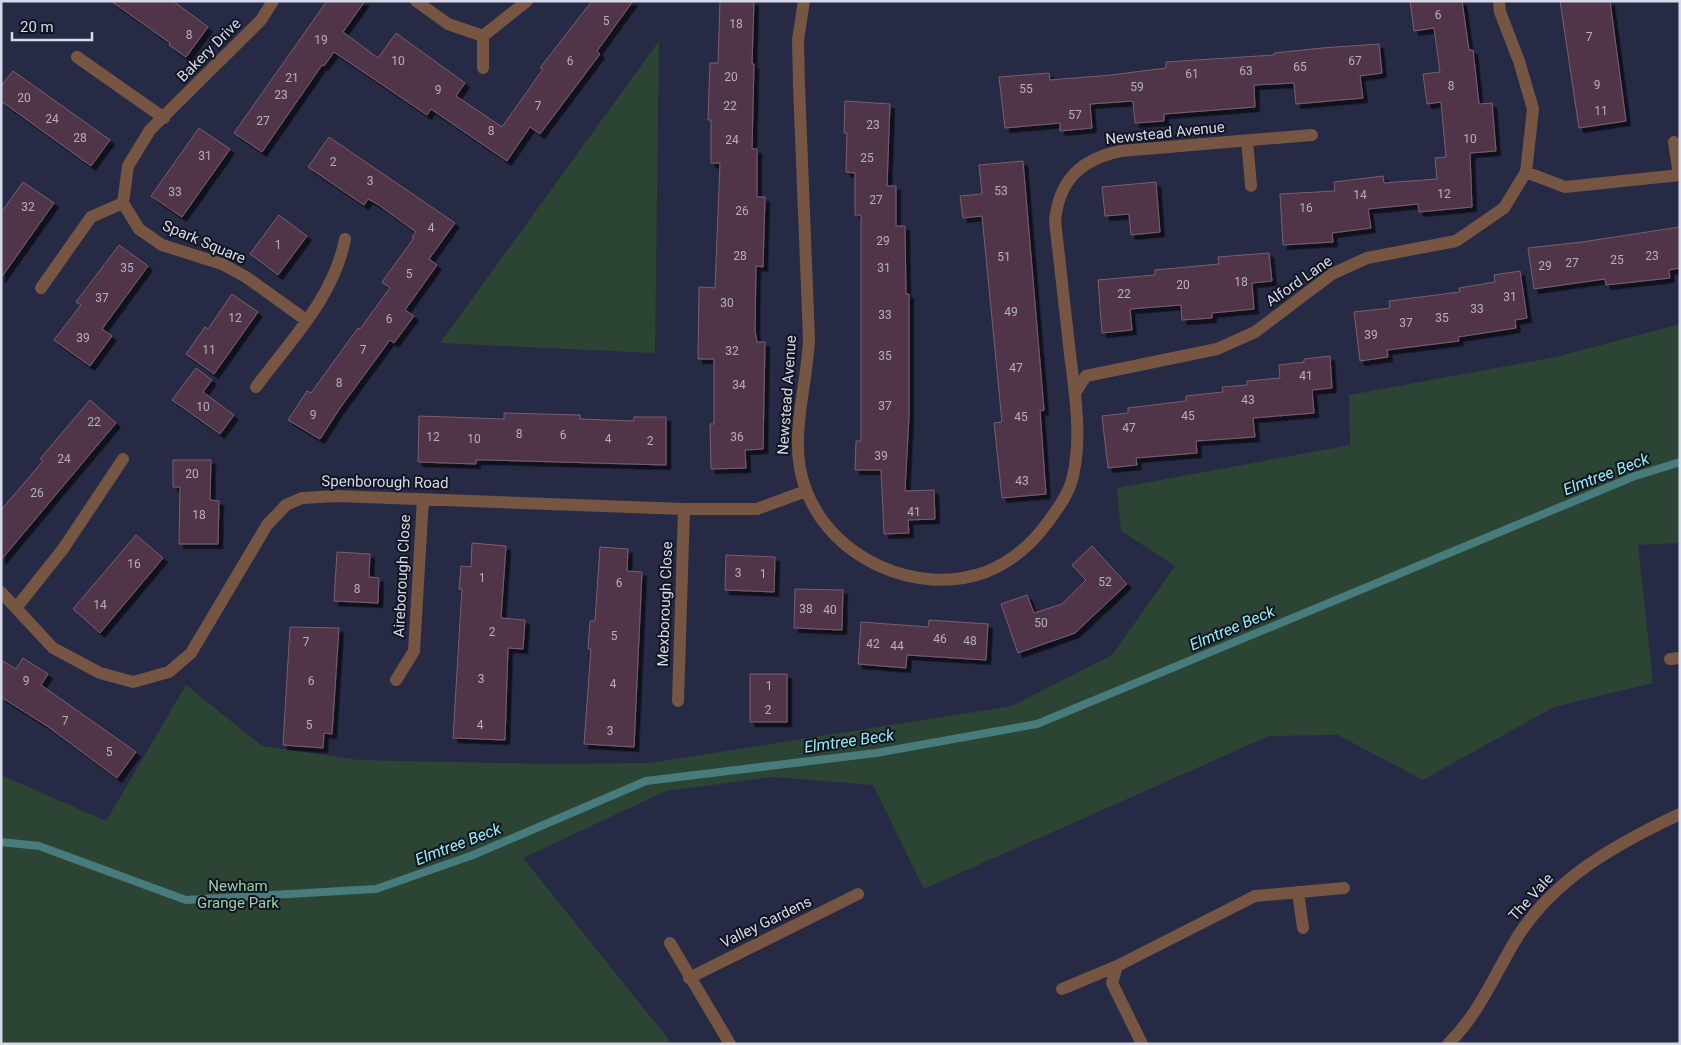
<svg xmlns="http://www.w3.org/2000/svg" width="1681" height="1045" font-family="Roboto,sans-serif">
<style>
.green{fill:#2b4433}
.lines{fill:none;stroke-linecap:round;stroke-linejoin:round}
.stream{stroke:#477b7c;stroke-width:8}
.building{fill:#503547;stroke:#7b5d70;filter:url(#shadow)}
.minor{stroke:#765542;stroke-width:12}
.labels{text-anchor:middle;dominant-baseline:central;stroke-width:4;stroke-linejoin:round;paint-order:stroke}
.number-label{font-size:12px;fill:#b4b0c1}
.street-label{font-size:15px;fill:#d5d9ea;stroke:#121420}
.park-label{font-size:15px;fill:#96d2a7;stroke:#121420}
.water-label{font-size:16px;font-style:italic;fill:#93ecee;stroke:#121420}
</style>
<defs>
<filter id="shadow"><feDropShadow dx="4.5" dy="4.5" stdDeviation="0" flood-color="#0009"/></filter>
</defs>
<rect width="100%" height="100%" fill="#262a44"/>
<!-- green -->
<path class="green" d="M659,41l-4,312 -215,-10z
M1680,324v219l-42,2 15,138 -99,24 -131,73 -85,-45 -69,1 -345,153 -51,-104 -100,-8 -107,14 -143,67 147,183 -8,3h-661v-269l105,46 80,-136 76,61 97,14 191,4 100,-1 362,-57 100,-51 63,-89 -54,-35 -4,-43 233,-43 -1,-50 207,-38z"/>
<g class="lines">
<!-- stream -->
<path class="stream" d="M1,842l38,4 147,54 190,-11 97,-34 173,-74 230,-28 161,-29 598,-248 45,-14"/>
</g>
<!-- building -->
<path class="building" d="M111,1h62l35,26 -22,30 -17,-12 1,-2z
M327,1h38l-22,31 35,26 18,-25 69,50 -9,13 46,31 41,-58 -3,-1 52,-67h41l-36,50 3,3 -60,80 -10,-7 -23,34 -76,-52 -4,6 -93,-63 -10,14 -2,-1 -60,87 -28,-19z
M720,1h34l-2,63h2l-2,85h5v48h8l-2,70 -7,-1 -1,65 2,11h8l-2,107 -18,1 1,18 -35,1 -1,-45h4v-65h-16l1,-72 16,1 5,-125h-9v-43h-3l2,-57h8z
M1410,1h52l7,49h4l6,54 13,-1 4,48 -26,2 2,54 -53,5 -1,-8 -50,5 3,19 -39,5 1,9 -50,3 -3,-51 55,-3 -1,-9 49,-6 1,7 53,-4 -2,-21 11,-1 -5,-55 -14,2 -4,-30 17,-2 -6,-44 -20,3z
M1560,1h50l16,120 -47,7z
M1379,44l3,29 -22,3 3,22 -67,6 -2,-21 -40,2 1,22 -91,7v7l-29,2 -2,-22 -43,3 2,24 -32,3v-8l-55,5 -6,-51 50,-4 1,7 61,-5 55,-7v-6l108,-7v-2l48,-5z
M13,71l97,69 -19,26 -90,-65v-15z
M845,101l45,3 -3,82h9v40h9l1,68h3v122l-4,75 29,-1 1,29 -27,1 1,13 -25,1 -3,-64h-26l1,-29h5v-226h-6v-42l-9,-1 1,-39h-3z
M199,128l31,21 -48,68 -31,-21z
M329,137l126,86 -26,36 8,6 -32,45 9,6 -20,27 -4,-3 -50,68 -20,31 -32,-19 19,-29 4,2 47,-65 2,1 30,-41 -8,-6 32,-44 -2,-1 4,-5 -37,-27 -11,-6 -4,6 -56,-38z
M1023,161l21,249 -4,1 6,83 -44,4 -8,-75 8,-1 -20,-206 -19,2 -3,-22 22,-2 -3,-29z
M23,182l31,21 -53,75v-65z
M1156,182l4,50 -29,3 -2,-21 -24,2 -3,-29z
M279,215l28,21 -29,39 -28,-21z
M1680,227v41l-11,2 1,8 -64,7 -1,-6 -71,10 -6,-41 54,-6z
M119,245l29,21 -46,63 10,7 -22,30 -36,-26 27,-35 -5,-3z
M1269,253l3,28 -20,2 2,26 -42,4v5l-30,2 -1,-15 -51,4 2,21 -30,3 -4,-53 57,-5v-5l64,-6 -1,-7z
M1520,271l7,47 -12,2 1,8 -58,9 1,4 -72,9 1,7 -28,4 -6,-49 36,-4 -1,-7 71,-9 -1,-4 36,-6 -1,-7z
M232,294l26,18 -44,62 -28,-20 19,-27 3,2z
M1330,356l2,32 -20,2 2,23 -61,5 2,19 -59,4 1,12 -61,5 1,7 -29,3 -6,-52 26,-3v-5l58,-7v-5l37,-4 -1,-5 25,-2v-4l33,-3 -1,-13 25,-3v-3z
M196,368l16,12 -9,12 31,23 -14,19 -48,-34z
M90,400l26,23 -115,137v-50l42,-49 -3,-2z
M504,413l76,2v4l54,2v-4h32v48l-178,-5h-12v4l-58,-2 1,-46 85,3z
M173,460h38l-1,40 9,1 -1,43h-39l1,-57h-7z
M136,535l27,23 -63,75 -27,-24z
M472,543l34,3 -5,72 24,2 -2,29 -15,-1 -3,92 -52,-2 9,-149h-3l2,-23 10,1z
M1092,546l35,38 -52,49 -57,20 -17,-49 26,-9 7,18 28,-9 24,-24 -14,-15z
M600,547l28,2 -1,22 15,1 -8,175 -50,-3 7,-95h-3l2,-28h5z
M337,552l33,2 -1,23 10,1 -1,25 -44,-2z
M726,555l49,2 -1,35 -49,-2z
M795,589l48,1 -1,40 -48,-2z
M929,620l59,4 -2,36 -79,-5 -1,13 -48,-4 3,-42 67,5z
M290,627l49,1 -7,106 -8,-1 -1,15 -40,-3z
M23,658l25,16 -7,11 95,67 -19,26 -70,-52 -46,-29v-37l15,9z
M750,674h37v48h-37z"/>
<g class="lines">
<!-- minor -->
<path class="minor" d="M416,1l32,23 35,12 44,-35
M804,1l-6,39 1,46 10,253c-2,50 -22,103 -3,151 26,69 111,107 180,82 25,-10 46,-28 62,-50 10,-14 21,-28 25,-46 9,-39 2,-83 -3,-122 -5,-44 -10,-88 -15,-133 4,-41 26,-62 66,-70l191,-16
M77,57l87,61
M483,68v-32
M1247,141l4,45
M1674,142l5,33
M1526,172l39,15 115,-12
M123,203l16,26 23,16 60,19 24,13 60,43
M41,288l50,-71 32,-14 5,-37 22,-36 111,-110 12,-19
M256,387c34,-46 78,-90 89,-148
M1075,393l11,-17 131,-27 38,-17 77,-58 35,-16 89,-17 48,-33 22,-36 7,-63 -14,-48 -19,-49 -1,-11
M1,592l52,56 47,25 33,9 36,-10 22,-19 76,-128 19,-20 16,-7 35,-2 347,13h73l49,-18
M16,608l47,-59 60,-90
M1670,659l10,-1
M396,680l18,-29 9,-152
M678,701l6,-192
M1298,892l5,36
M670,943l60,101
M689,978l169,-84
M1062,989l55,-23
M1142,1044l-30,-61 5,-17 138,-70 89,-8
M1448,1044c32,-31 47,-71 70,-108 38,-59 100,-93 162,-122"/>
</g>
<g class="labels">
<!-- number labels -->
<g class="number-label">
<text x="1438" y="15">6</text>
<text x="606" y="21">5</text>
<text x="736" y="24">18</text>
<text x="189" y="35">8</text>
<text x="1589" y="37">7</text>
<text x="321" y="40">19</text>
<text x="398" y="61">10</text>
<text x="570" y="61">6</text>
<text x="1355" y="61">67</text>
<text x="1300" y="67">65</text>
<text x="1246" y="71">63</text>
<text x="1192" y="74">61</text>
<text x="731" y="77">20</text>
<text x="292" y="78">21</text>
<text x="1597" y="85">9</text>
<text x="1451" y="86">8</text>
<text x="1137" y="87">59</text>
<text x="1026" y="89">55</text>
<text x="438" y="90">9</text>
<text x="281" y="95">23</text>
<text x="24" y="98">20</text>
<text x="538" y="106">7</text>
<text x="730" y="106">22</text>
<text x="1601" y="111">11</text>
<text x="1075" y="115">57</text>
<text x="52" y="119">24</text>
<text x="263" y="121">27</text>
<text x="873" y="125">23</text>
<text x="491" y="131">8</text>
<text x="80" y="138">28</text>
<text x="1470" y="139">10</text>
<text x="732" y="140">24</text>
<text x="205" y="156">31</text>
<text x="867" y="158">25</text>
<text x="333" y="162">2</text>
<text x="370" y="181">3</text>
<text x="1001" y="191">53</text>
<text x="175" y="192">33</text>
<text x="1444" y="194">12</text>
<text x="1360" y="195">14</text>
<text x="876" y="200">27</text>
<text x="28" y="207">32</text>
<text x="1306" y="208">16</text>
<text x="742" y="211">26</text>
<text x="431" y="228">4</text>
<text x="883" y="241">29</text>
<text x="278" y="245">1</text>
<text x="740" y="256">28</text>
<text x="1652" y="256">23</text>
<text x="1004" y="257">51</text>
<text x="1617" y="260">25</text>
<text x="1572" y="263">27</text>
<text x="1545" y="266">29</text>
<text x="127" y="268">35</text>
<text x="884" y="268">31</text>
<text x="409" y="274">5</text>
<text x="1241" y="282">18</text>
<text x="1183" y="285">20</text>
<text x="1124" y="294">22</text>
<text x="1510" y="297">31</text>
<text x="102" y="298">37</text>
<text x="727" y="303">30</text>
<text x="1477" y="309">33</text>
<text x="1011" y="312">49</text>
<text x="885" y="315">33</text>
<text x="235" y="318">12</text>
<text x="1442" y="318">35</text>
<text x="389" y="319">6</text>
<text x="1406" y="323">37</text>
<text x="1371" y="335">39</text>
<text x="83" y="338">39</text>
<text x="209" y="350">11</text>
<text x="363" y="350">7</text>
<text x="732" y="351">32</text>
<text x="885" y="356">35</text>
<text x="1016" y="368">47</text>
<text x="1306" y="376">41</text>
<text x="339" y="383">8</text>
<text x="739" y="385">34</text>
<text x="1248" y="400">43</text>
<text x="885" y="406">37</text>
<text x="203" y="407">10</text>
<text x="313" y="415">9</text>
<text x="1188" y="416">45</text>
<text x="1021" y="417">45</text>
<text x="94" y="422">22</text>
<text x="1129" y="428">47</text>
<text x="519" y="434">8</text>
<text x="563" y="435">6</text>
<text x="433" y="437">12</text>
<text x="737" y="437">36</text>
<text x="474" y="439">10</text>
<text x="608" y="439">4</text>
<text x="650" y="441">2</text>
<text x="881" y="456">39</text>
<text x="64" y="459">24</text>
<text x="192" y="474">20</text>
<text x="1022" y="481">43</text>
<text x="37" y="493">26</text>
<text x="914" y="512">41</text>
<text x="199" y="515">18</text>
<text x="134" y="564">16</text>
<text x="738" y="573">3</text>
<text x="763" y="574">1</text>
<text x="482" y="578">1</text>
<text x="1105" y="582">52</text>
<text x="619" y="583">6</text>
<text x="357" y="589">8</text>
<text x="100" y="605">14</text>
<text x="806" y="609">38</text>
<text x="830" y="610">40</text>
<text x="1041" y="623">50</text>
<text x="492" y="632">2</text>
<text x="614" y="636">5</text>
<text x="940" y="639">46</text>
<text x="970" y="641">48</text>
<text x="306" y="642">7</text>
<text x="873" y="644">42</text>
<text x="897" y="646">44</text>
<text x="481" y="679">3</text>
<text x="26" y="681">9</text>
<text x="311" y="681">6</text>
<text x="613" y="684">4</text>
<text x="769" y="686">1</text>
<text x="768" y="710">2</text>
<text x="65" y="721">7</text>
<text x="309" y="725">5</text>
<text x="480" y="725">4</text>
<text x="610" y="731">3</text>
<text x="109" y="752">5</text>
</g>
<!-- street labels -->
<g class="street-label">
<text transform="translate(209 50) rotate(-45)">Bakery Drive</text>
<text transform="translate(1165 133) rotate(-6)">Newstead Avenue</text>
<text transform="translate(204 242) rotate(23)">Spark Square</text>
<text transform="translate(1299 281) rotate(-35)">Alford Lane</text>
<text transform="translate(787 395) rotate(-86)">Newstead Avenue</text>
<text transform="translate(385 482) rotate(1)">Spenborough Road</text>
<text transform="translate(402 576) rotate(-87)">Aireborough Close</text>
<text transform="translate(665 604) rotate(-88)">Mexborough Close</text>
<text transform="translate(1531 897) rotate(-48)">The Vale</text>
<text transform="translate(766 922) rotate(-26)">Valley Gardens</text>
</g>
<!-- park labels -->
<g class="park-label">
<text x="238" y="886">Newham<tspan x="238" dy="17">Grange Park</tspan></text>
</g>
<!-- water labels -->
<g class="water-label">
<text transform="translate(1606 474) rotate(-21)">Elmtree Beck</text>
<text transform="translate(1232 628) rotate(-23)">Elmtree Beck</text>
<text transform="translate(849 741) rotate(-8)">Elmtree Beck</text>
<text transform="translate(458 844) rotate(-21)">Elmtree Beck</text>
</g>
</g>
<!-- border -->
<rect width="1681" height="1045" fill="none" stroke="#d5d9ea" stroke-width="5"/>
<!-- scale -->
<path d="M12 32v8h80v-8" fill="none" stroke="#d5d9ea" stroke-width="2.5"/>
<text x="20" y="32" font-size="15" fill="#d5d9ea" stroke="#121420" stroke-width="4" paint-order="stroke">20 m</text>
</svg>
